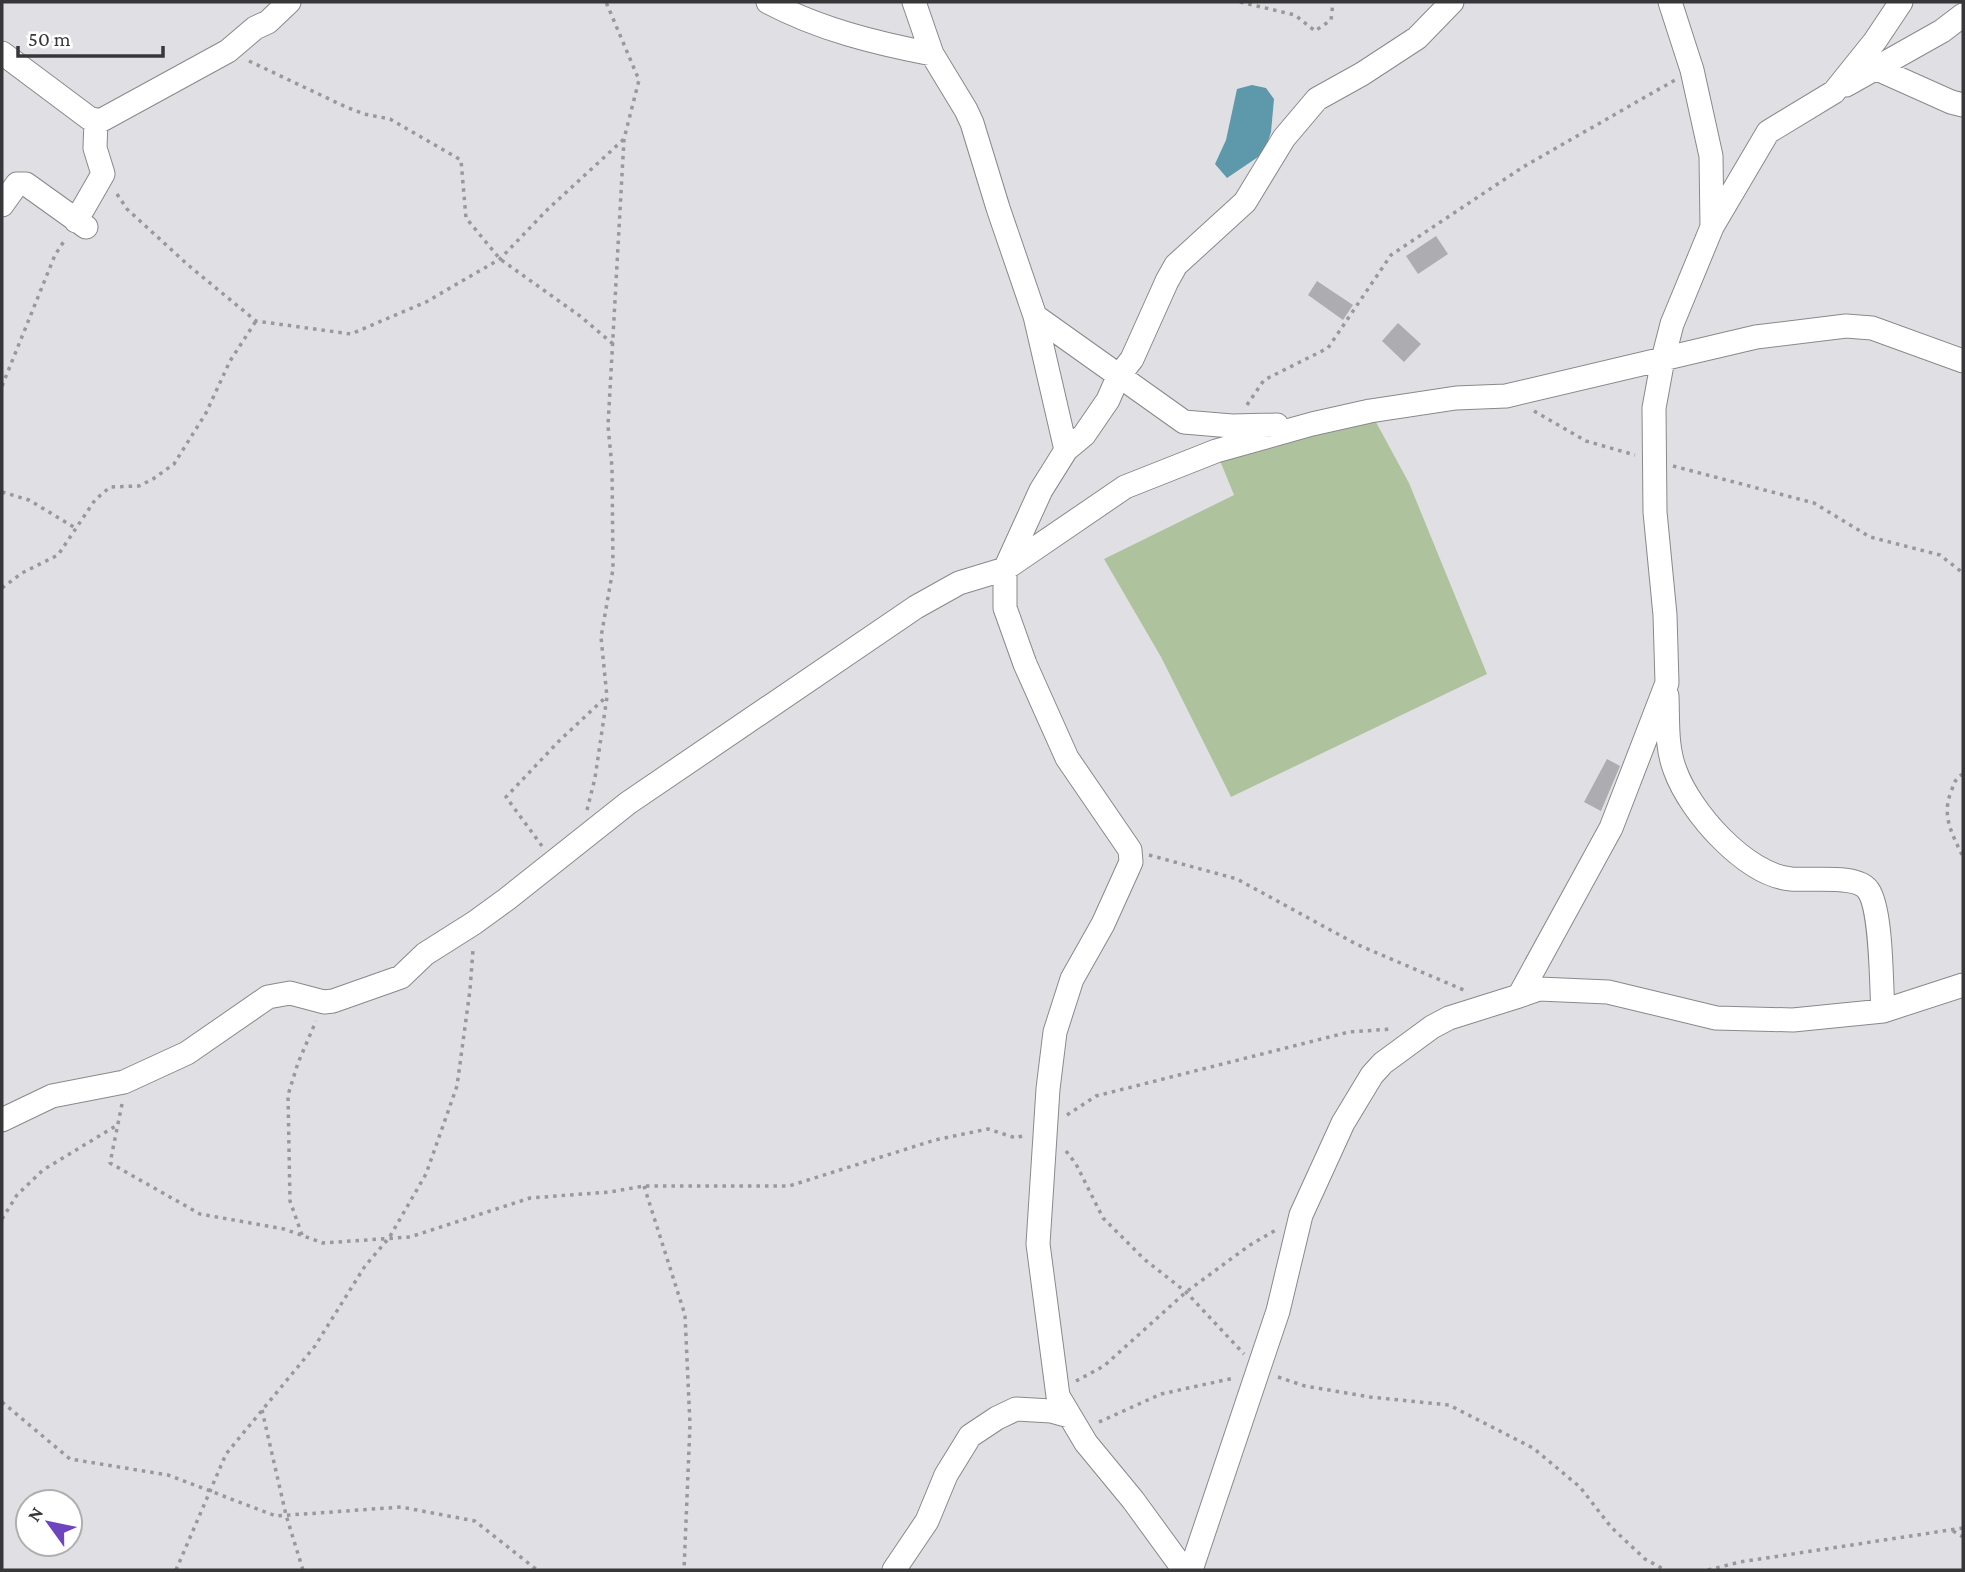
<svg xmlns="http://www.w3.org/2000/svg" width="1965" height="1572" font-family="'Crimson Pro',serif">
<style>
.green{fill:#aec39d}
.water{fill:#5d99ab}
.building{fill:#adadb1}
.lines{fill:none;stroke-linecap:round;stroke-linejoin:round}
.street-casing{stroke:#89898c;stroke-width:25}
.path{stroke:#99999c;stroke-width:3.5;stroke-dasharray:3.5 5;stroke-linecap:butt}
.street{stroke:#fff;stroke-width:23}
</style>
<rect width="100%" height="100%" fill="#e0e0e4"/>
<!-- green -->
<path class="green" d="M1370,411l39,72 78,191 -256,123 -70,-140 -57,-98 130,-64 -18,-44z"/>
<!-- water -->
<path class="water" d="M1252,85l14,3 8,11 -3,33 -7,21 -37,25 -12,-14 11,-24 11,-51z"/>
<!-- building -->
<path class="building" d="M1436,236l12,18 -30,20 -12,-18z
M1317,281l36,24 -10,15 -35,-25z
M1398,323l23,21 -17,18 -22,-21z
M1607,759l13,7 -19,45 -17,-9z"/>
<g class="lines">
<!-- street casing -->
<g class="street-casing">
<path id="street" d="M768,2c51,27 107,41 164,52
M914,2l18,52 34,56 6,13 26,85 37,108 31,134 -25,40 -36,79v39l20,56 42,94 63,92 1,12 -28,62 -31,55 -17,53 -7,57 -10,155 20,152 28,47 47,57 51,70
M1670,2l22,68 19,86 1,71
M2,53l87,65 11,3 128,-70 27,-23 13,-6 21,-20
M1875,68l76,34 12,3
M1846,85l96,-54 21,-16
M2,205l15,-21h9l60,43
M76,221l27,-47 -8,-26 1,-27
M1035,316l149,106 48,4 45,-1
M1066,450l18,-15 24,-35 10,-23 14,-18 35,-78 9,-16 69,-63 39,-64 33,-39 45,-25 55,-36 35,-36
M1667,696c1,25 -1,51 8,74 15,42 71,105 116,109 20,2 66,-5 77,11 14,19 13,95 15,121
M1519,996l20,-7 69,3 108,26 77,2 90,-9 80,-26
M2,1120l50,-24 72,-14 63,-29 81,-56 22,-4 34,9 9,-1 68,-24 24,-23 49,-31 33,-24 121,-96 288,-196 43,-24 46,-14 120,-82 91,-36 96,-27 58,-13 86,-13 50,-2 250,-59 90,-11 26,2 91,33
M894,1570l33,-49 19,-46 24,-39 27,-18 19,-9 35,2 18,5
M1191,1570l87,-259 23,-96 42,-92 29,-48 11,-12 49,-36 17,-9 70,-22 92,-168 56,-145 -2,-68 -10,-103 -1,-104 9,-49 9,-35 40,-97 56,-95 66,-40 41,-51 26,-39"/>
</g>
<!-- path -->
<path class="path" d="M1240,2l55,13 20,16 16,-11 2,-18
M249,61l97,46 18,7 26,5 71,41 5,58 34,41 80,57 33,28
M117,194l10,15 61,56 68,56 95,13 75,-32 74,-43 47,-49 77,-71
M2,386l53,-131 11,-17
M1247,405l17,-25 64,-32 63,-93 132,-88 152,-87
M1534,411l52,30 49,14
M1673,466l141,37 56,34 70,18 23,18
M2,492l27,8 48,29
M2,588l20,-15 36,-18 37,-55 15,-13 29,-1 14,-7 21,-15 32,-51 24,-52 26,-40
M1963,774c-8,4 -9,10 -12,18 -10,25 2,43 12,65
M587,810l8,-32 12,-81 -6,-60 12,-68 -1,-102 -4,-41 16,-287 15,-59 -33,-78
M542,846l-36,-49 53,-56 47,-44
M1149,855l88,24 119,65 110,47
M122,1104l-12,59 90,51 84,15 39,14 87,-6 120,-39 80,-6 34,-6h145l146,-46 53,-11 28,9 9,-3
M1067,1115l29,-19 253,-64 43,-3
M1066,1151l10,13 27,54 41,41 42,33 58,62
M644,1186l41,129 5,110 -6,145
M2,1219l15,-24 26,-25 76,-46
M302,1235l-12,-34 -2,-106 10,-32 18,-42
M1278,1377l27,9 65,11 79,8 84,43 47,39 31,40 34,32 20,11
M1076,1381l28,-15 82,-74 64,-47 26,-15
M2,1402l68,57 98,16 108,41 125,-9 74,14 62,49
M262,1410l24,105 17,55
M1099,1422l62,-28 73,-16
M1953,1531l10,6
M176,1570l50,-116 89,-108 50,-80 24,-28 37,-64 31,-88 13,-96 3,-40
M1708,1570l32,-8 223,-34"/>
<!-- street -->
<use href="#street" class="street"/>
</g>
<!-- border -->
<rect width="1965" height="1572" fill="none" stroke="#373739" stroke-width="7"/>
<!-- north arrow -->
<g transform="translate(49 1523) rotate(303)"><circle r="33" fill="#ffffff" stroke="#afafb0" stroke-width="2"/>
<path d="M0-5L12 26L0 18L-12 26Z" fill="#6f45bd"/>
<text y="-10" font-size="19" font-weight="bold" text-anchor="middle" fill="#373739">N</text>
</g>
<!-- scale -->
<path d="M18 46v10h145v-10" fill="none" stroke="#373739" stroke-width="3.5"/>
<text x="28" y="46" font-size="21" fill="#373739" stroke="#ffffff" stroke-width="5" paint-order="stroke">50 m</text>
</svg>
